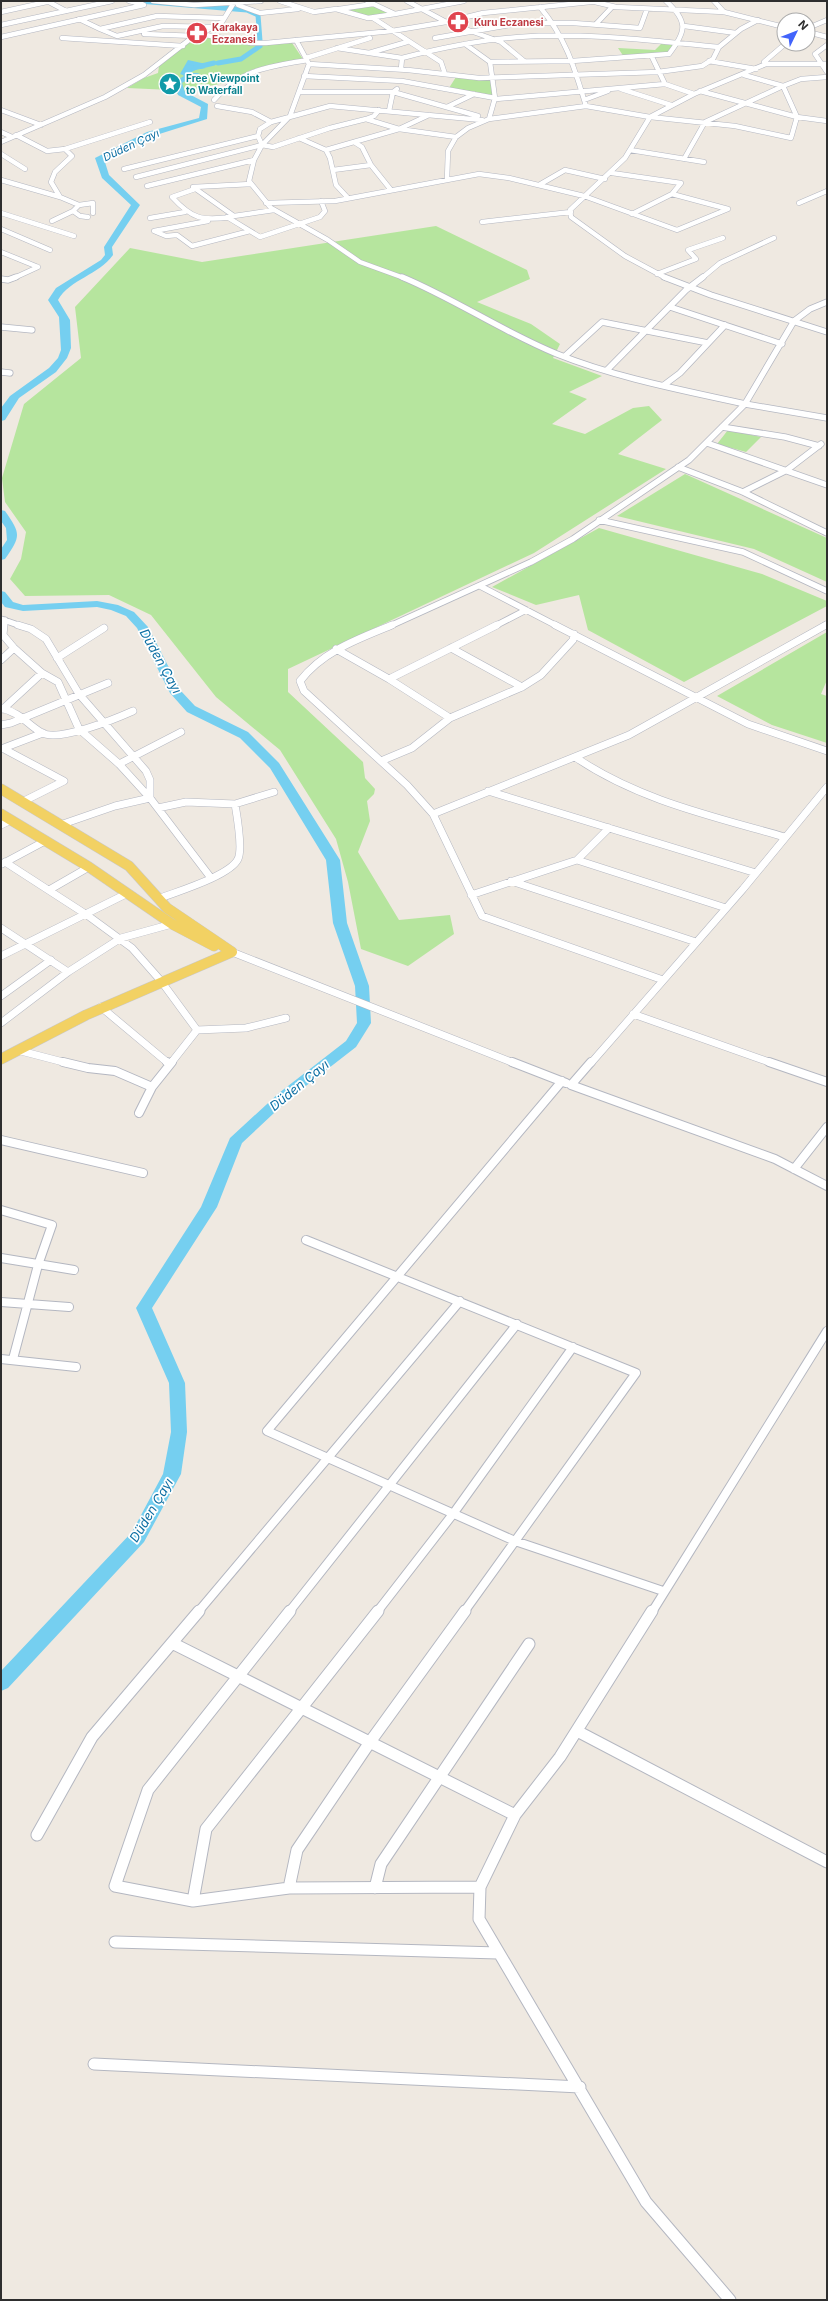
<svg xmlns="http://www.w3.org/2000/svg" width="828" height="2301" font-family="Inter,sans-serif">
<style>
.green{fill:#b6e59e}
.water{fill:#75cff0}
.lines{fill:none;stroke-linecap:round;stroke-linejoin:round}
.canal{stroke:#75cff0;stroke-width:5}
.river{fill:#75cff0;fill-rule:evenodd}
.minor-far4-casing{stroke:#b4b7c1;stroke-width:5.5}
.minor-far3-casing{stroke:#b4b7c1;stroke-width:7}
.minor-far2-casing{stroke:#b4b7c1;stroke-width:8}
.minor-far1-casing{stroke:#b4b7c1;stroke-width:10}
.minor-casing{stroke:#b4b7c1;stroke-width:13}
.major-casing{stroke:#c9c9c9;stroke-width:11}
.minor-far4{stroke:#fff;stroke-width:4.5}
.minor-far3{stroke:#fff;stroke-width:5.5}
.minor-far2{stroke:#fff;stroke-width:7}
.minor-far1{stroke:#fff;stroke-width:8}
.minor{stroke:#fff;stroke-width:11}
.major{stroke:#f2d163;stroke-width:10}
.labels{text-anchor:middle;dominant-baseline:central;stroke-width:3.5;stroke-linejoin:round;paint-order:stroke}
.far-health-label{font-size:10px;font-weight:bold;fill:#be3a42;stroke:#fff;text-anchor:start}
.far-culture-label{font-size:10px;font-weight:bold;fill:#0d838f;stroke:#fff;text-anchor:start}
.far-water-label{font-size:11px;font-style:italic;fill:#0d6fa3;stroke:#fff}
.water-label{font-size:13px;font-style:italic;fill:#0d6fa3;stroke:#fff}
</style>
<rect width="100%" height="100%" fill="#efe9e1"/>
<!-- green -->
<path class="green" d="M372,5l18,9 -17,4 -25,-8z
M202,37l54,8 36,-2 11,16 -52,11 -26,13 -22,4 -22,9 -10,-6 -44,-2 17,-10 14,-5 1,-7c12,-8 31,-27 43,-29z
M661,44l12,1 -7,9 -42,3 -6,-9 37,2z
M456,77l36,2v16l-43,-7z
M436,226l91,44 3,9 -53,23 54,22 29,20 -7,14 49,18 -33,16 18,7 -35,25 33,10 48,-26 16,-2 13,14 -44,34 48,15 -132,84 -246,116v23l75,70 2,16 10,11 -1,5 -7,7 3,20 -12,31 41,68 51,-5 4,19 -46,32 -47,-17 -13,-67 -12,-43 -56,-89 -64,-53 -65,-82 -42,-20 -84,1 -15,-17 11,-20 5,-27 -21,-30 -3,-24 22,-74 57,-46 -6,-51 55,-59 72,14z
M728,430l33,7 -15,15 -29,-8z
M685,474l142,64v44l-73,-33 -137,-33z
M599,528l163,46 65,27v5l-143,76 -96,-52 -9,-35 -43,10 -44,-18z
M827,632v48l-6,14 6,2v47l-55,-18 -55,-29z"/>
<!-- water -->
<path class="water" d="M188,60l18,4 -11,3 11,2h-9l-7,4h10l-8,3 1,3 -9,-1 2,-2 -6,-2z"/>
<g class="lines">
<!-- canal -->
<path class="canal" d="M139,1l108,9 11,5 2,26
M218,63l23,-4 19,-13
M189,69l25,-6"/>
<!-- river -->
<path class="river" d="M187,64l7,2 -5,6 5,4 -12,7 3,9 23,12 -1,15 -54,17 -49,23 5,16 31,30 -28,42 1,8c-14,20 -43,24 -55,45l12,20 1,28 -4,10 -11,14 -37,26 -14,22 -4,1v-13l9,-12 39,-28 9,-10 3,-8 -2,-33 -11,-17 8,-12 45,-28 4,-5 -1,-8 27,-42 -29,-27 -7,-20 52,-26 52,-14 2,-11 -23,-12 -4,-13 10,-6 -3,-3z
M1,510l4,1c16,23 16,25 0,48l-4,1v-11l6,-9 -1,-12 -5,-7z
M1,591l4,1 8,10 10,3 74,-4 21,4 16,7 14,15 33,64 14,15 53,26 31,31 61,97 7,63 22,63 2,37 -15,24 -67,52 -47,44 -25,64 -65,101 33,75 2,49 -6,42 -37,68 -136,146 -7,3v-20l131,-139 31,-58 8,-42 -2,-49 -33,-75 65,-101 29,-69 49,-45 67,-52 11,-18 -2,-37 -22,-63 -7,-63 -56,-92 -30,-30 -53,-26 -17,-19 -33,-65 -11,-12 -15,-6 -14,-3 -74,4 -18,-4 -4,-5z"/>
<!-- minor-far4 casing -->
<g class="minor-far4-casing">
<path id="minor-far4" d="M129,1l13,3
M153,1l41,4 67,-4
M280,1l34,11 22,-3 32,9 27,-4 -28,-13
M407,1l39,21 55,20 23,19
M714,1l10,11
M49,2l17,9
M595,2l21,5 108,5 60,15
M238,5l22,8 38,-4
M540,7c27,33 34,60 46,99
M339,9l34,-5
M1,12l50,-11
M395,14l69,-13
M373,18l68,44 4,12
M79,19l21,10
M596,24l16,-17
M1,25l111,-24
M684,26l52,7
M213,27l-50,-1 -46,10 -17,-7 57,-13 67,2
M808,28l19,-8
M808,32l19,5
M144,34l51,2
M200,34l51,9h15l126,-12 54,-9 37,-9 117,-12
M1,37l143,-32
M62,38l121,8
M435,38l86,-15h52l67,5 7,-19
M296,40l13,24 -19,52 -28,29 -8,15 -5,21 22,27 57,32 32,22 44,16
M465,44l25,18
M827,45l-12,9 12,18
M337,48l65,10
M369,53l38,-11
M652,57l13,27 29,10
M306,58l64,-20
M709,61l47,8
M309,64l99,6 71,8 179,-6 44,-6 11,-7 6,-12
M766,64l-2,-2 21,-18
M401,69l1,-11c38,-10 77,-18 117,-21 66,-5 134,4 200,10l22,-18 17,-9
M744,75l39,11
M304,76l98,5 93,17
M621,89l50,16
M700,91l97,26 30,4
M299,92h94l85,24
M496,99l169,-15
M214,100c26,-31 55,-33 93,-40
M584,100l24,-9
M217,106l35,6 19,10
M447,107l27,-13
M1,110l40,15
M389,111l4,-19 4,-3
M366,119l33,10 57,8
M489,119l6,-21 -5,-36 82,-1 97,-7c18,-23 19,-33 -3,-53
M1,132l11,5
M299,138l27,12 4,8 6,27 12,13
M1,142l104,-45 39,-22 45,-35 33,-18 13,-21
M354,142l8,5 9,18 20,25
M262,145l-4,-9 2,-7 11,-7 59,-16 152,14
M65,149l85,-27
M326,150l73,-21 30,-14
M630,150l74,12
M1,154l24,15
M684,159l21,-37 78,-36
M124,169l134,-33
M333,170l38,-5
M612,173l69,10 -9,11 -40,20
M136,177l126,-32 11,2 57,-19 36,-9 8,-3 5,-6
M1,180l59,17 -9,-15 4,-10 17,-16 -7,-7 -18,2 -31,-16
M447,180l1,-29 8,-14 12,-9 21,-9 97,-13 64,11 85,9 56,12 6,-21 -14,-31 18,-7 26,-2
M251,184l-58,3 41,29 40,-6
M539,185l26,-15 40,9
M147,186l107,-26
M195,189l-23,8c20,22 30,24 59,20
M672,194l56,15
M60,197l19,8 -6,6 7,5 8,1
M266,203l69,-2 144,-27 30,4 75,18 93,34 51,-21
M799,203l28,-12
M79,205l14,-2v10
M1,213l73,23
M227,217l33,20 60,-20 5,-6 -4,-10
M150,218l35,-6
M52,221l21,-10
M208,221l-54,10 12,5 11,-1 15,11 58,-15
M482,222l89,-10
M1,229l49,21
M1,252l37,15
M657,274l39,-15 -8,-9 35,-12
M14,278l24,-11
M666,278l-41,-22 -54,-39 -1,-7 55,-52 25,-41 44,-23 72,-30h61
M702,278l18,-15 54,-25"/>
</g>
<!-- minor-far3 casing -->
<g class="minor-far3-casing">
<path id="minor-far3" d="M402,277c53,22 101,55 155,77 60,24 125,36 188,50l49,-83 16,-12 17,-7
M664,277l47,18 116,37
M1,279l7,1 8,-3
M670,307l112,37
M1,327l31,3
M565,356l37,-34 106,21
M607,370l79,-80 17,-13
M1,372l9,1
M664,385l16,-12 45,-48
M722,427l63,10 34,9
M707,443l120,42
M678,467l65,25 84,41
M743,492l44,-22 34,-26
M599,520l144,32 84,39
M480,586l77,40
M1,619l20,7
M4,626l1,-6
M390,626l141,-64 42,-23 116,-79 56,-56 82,14
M495,626l31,-16
M824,626l3,-2"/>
</g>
<!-- minor-far2 casing -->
<g class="minor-far2-casing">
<path id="minor-far2" d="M4,625l-1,10 11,13 28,25 16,9 21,47 40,35 31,34 61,80
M18,625l13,4 15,10 33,55 67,77 4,9v18l-35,8 -55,19
M392,625c-34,14 -69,26 -92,56l4,10 103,94 26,29 49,102 181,64
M555,625l193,99 79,27
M451,648l71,39
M336,649l53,30 61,39
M57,658l47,-30
M1,660l13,-12
M389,679l108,-54
M1,708c22,6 24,15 41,25 17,9 73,-14 91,-22
M3,709l39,-36
M1,725l10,-2 97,-40
M1,749l42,-16
M4,749l60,32 -42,21
M575,757c63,43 137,59 210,80
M381,761l31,-13 38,-30 72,-31 19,-12 32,-35 1,-6
M119,764l62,-32
M488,791l268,82
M235,804l39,-12
M158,808l28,-6 49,2c2,12 8,45 3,55 -8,17 -63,33 -80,40
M433,814l196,-79 197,-110
M1,825l10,-5
M577,860l32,-32
M5,862l82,53 45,33 29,33 36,49 49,-2 40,-10
M2,864l43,-23
M511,881l185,61
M49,890l40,-23
M471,895l106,-35 149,48
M1,928l67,44
M232,952l282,111
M1,956l127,-63
M1,996l50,-36
M101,1007l67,56
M633,1014l139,49
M1,1023l67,-51 53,-34 51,-14
M17,1050l50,13
M171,1063l26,-33
M591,1063l152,-174 84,-102"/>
</g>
<!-- minor-far1 casing -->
<g class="minor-far1-casing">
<path id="minor-far1" d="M63,1062l25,6 27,3 37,16
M167,1062l3,2
M512,1062l54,21
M591,1062l-20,23 204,74 52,27
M769,1062l58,20
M562,1081l-295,350 248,110 148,50
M139,1113l13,-26 20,-25
M1,1140l142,33
M794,1169l33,-42
M1,1210l51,15 -14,40 -25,94
M306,1240l330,133 -172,239
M1,1258l73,12
M1,1302l68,5
M1,1359l75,8
M198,1612l262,-311
M289,1612l228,-288
M377,1612l76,-98 120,-167
M652,1612l175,-281"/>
</g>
<!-- minor casing -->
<g class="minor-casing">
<path id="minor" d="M290,1611l-142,179 -33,96 78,15 96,-13 191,-1
M652,1611l-92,146 -45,58 -35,72 -1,32 167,283 84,98
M172,1643l343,172
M577,1731l250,131
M37,1835l55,-98 107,-126
M289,1888l8,-38 73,-108 95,-131
M375,1888l6,-24 148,-220
M193,1901l13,-72 172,-218
M115,1942l383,11
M94,2064l486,23"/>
</g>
<!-- major casing -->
<g class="major-casing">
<path id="major" d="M1,789l128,77 38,42 65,44
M1,814l88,53 83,57 42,22
M1,1059l85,-44 146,-63"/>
</g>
<!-- minor-far4 -->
<use href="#minor-far4" class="minor-far4"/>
<!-- minor-far3 -->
<use href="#minor-far3" class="minor-far3"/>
<!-- minor-far2 -->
<use href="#minor-far2" class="minor-far2"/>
<!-- minor-far1 -->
<use href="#minor-far1" class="minor-far1"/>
<!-- minor -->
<use href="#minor" class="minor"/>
<!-- major -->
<use href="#major" class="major"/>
</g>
<!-- icons -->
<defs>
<g id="pharmacy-disc" transform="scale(1.15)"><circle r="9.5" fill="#e0444e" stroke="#fff"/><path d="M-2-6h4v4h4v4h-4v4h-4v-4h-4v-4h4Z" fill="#fff"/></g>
<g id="sight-disc" transform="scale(1.15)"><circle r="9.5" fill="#0f9aa8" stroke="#fff"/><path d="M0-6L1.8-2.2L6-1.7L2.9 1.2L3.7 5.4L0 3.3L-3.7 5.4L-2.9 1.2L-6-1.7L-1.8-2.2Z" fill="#fff"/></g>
</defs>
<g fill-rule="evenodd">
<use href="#pharmacy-disc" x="458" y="22"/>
<use href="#pharmacy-disc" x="197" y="33"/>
<use href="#sight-disc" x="170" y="84"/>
</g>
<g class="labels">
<!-- far-health labels -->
<g class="far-health-label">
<text x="474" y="22">Kuru Eczanesi</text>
<text x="212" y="27">Karakaya<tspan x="212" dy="12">Eczanesi</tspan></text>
</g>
<!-- far-culture labels -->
<g class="far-culture-label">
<text x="186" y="78">Free Viewpoint<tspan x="186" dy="12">to Waterfall</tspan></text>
</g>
<!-- far-water labels -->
<g class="far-water-label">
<text transform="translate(131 145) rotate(-25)">Düden Çayı</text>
</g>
<!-- water labels -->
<g class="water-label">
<text transform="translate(161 661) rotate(61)">Düden Çayı</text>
<text transform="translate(299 1085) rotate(-39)">Düden Çayı</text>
<text transform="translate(151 1510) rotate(-59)">Düden Çayı</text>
</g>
</g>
<!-- border -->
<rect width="828" height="2301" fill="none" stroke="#2e2e2e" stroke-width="4"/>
<!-- north arrow -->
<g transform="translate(796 32) rotate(47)"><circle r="19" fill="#ffffff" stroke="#ababab"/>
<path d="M0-3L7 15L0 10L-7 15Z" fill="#4264fb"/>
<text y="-6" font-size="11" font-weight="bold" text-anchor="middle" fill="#2e2e2e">N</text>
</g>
</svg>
